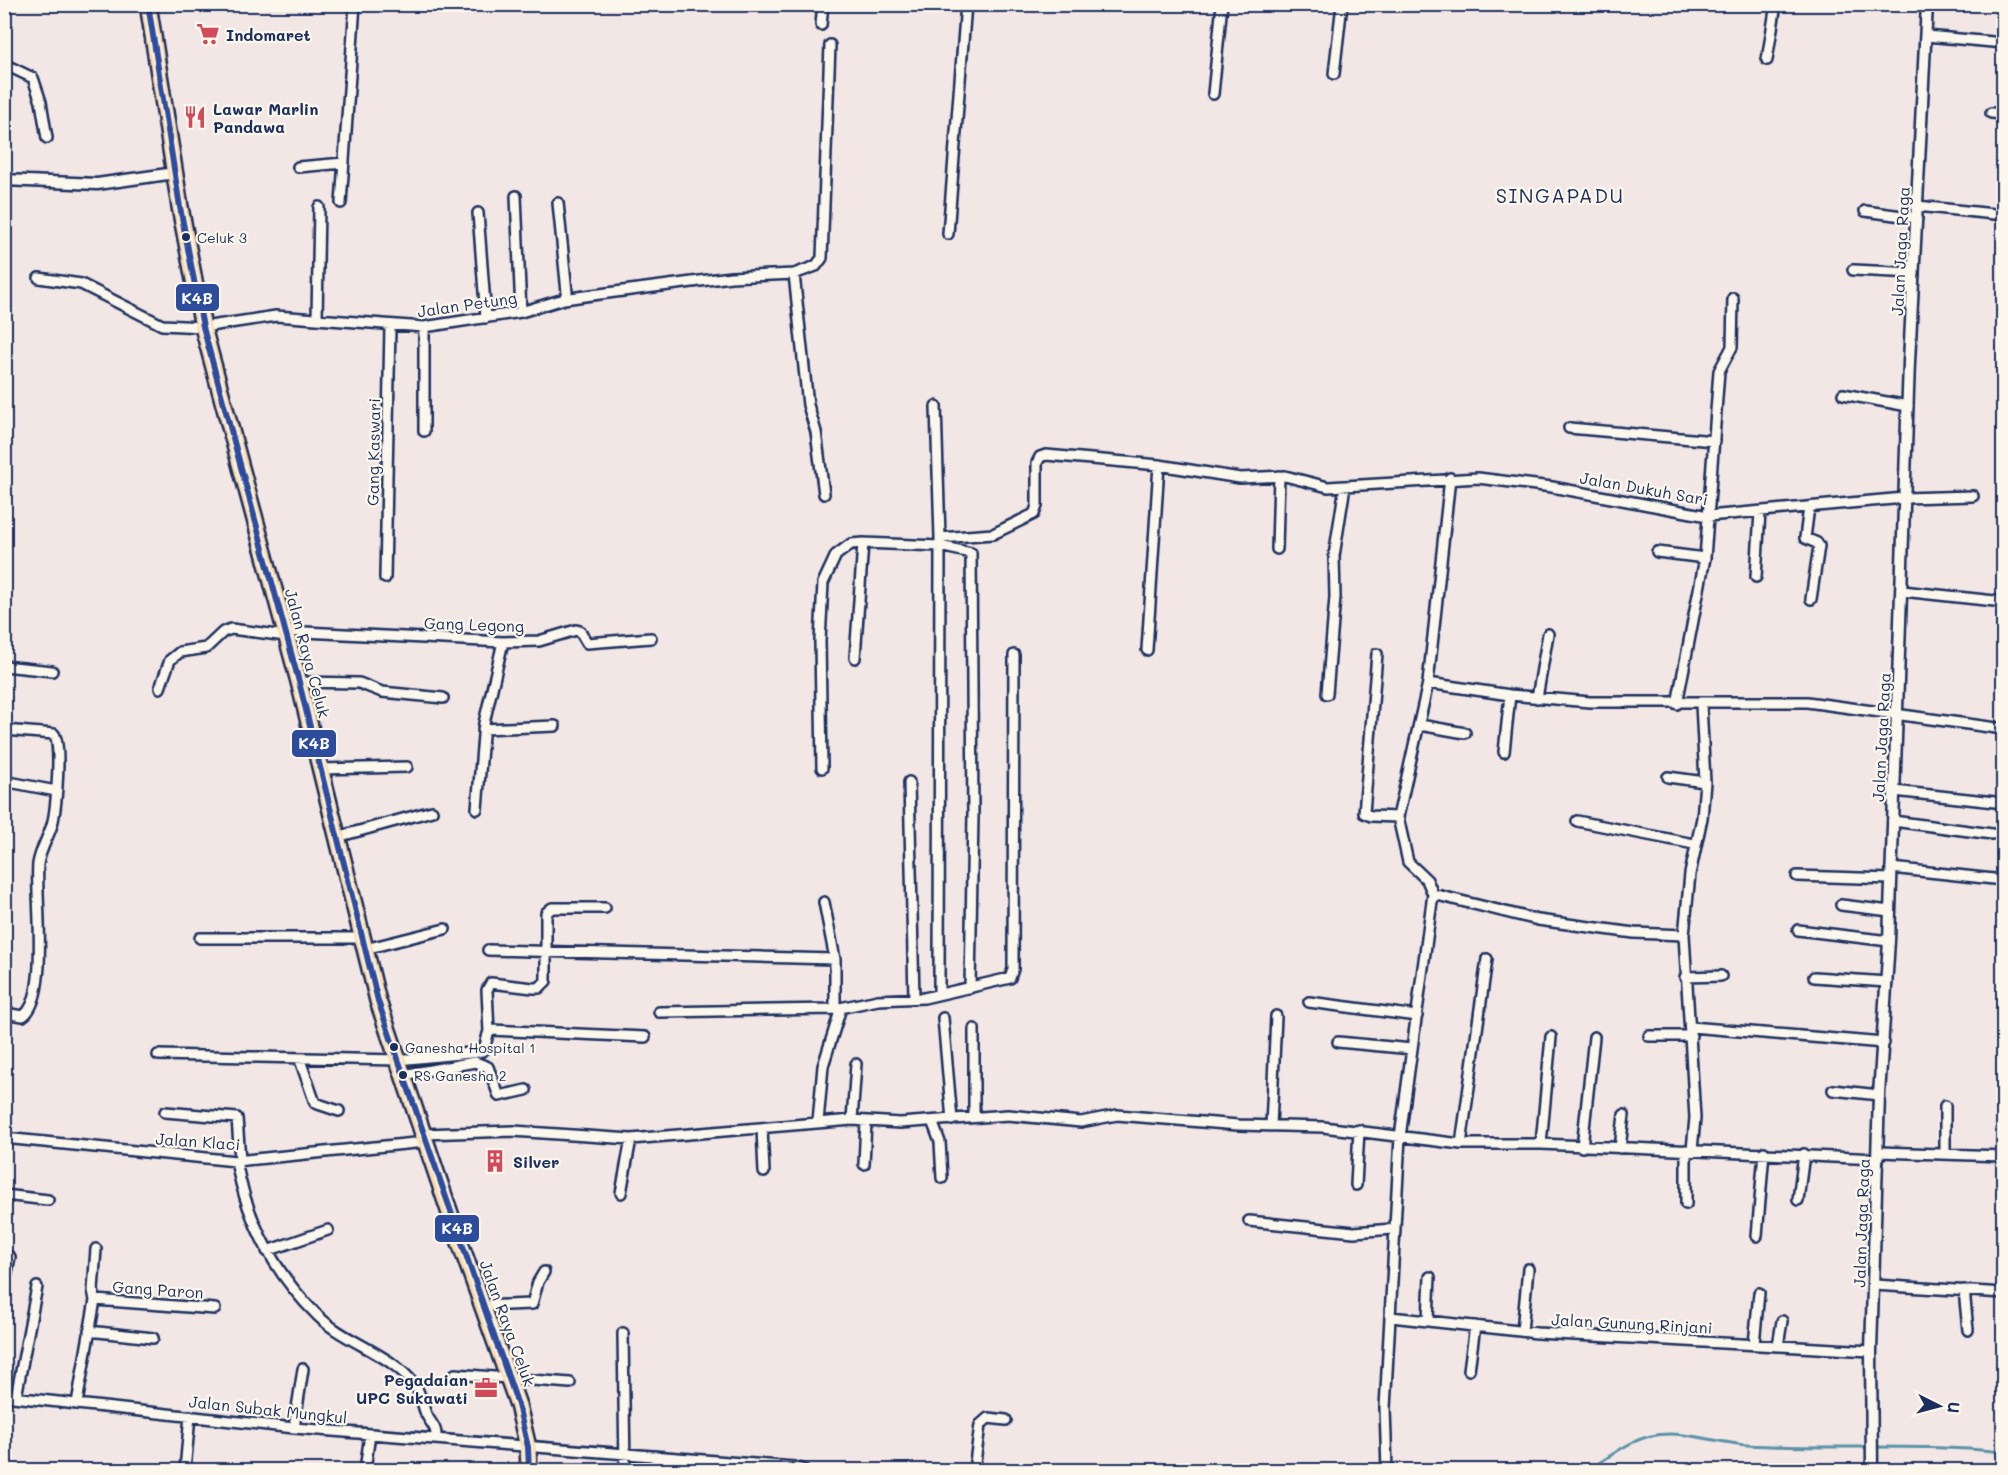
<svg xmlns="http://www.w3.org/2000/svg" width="2008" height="1475" font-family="Mali,sans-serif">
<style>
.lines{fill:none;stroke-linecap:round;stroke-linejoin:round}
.stream{stroke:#5a93a8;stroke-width:3}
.minor-casing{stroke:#1b2f5e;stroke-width:14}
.tertiary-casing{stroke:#1b2f5e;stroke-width:15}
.trunk-casing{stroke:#1b2f5e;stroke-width:20}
.minor{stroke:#fbf7ec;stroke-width:9}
.tertiary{stroke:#fbf7ec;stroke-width:10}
.trunk{stroke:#fddcac;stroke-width:15}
.bus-1-casing{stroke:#fbf7ec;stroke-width:10}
.bus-1{stroke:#2d4c9c;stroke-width:6}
.bus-dot{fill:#1b2f5e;stroke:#fbf7ec;stroke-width:2}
.labels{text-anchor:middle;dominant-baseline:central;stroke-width:4.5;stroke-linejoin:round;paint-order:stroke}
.bus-label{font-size:14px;fill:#1b2f5e;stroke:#fbf7ec;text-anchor:start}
.poi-label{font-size:16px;font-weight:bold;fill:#1b2f5e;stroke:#fbf7ec;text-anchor:start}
.street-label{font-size:16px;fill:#1b2f5e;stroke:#fbf7ec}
.quarter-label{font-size:20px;letter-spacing:1.5px;fill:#1b2f5e;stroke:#fbf7ec}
.line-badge{stroke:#fbf7ec;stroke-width:2}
.badge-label{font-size:16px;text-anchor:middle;font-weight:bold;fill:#fff}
</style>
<rect width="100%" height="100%" fill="#f3e7e5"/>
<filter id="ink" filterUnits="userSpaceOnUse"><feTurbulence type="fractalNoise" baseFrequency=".0167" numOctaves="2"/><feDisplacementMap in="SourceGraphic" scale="12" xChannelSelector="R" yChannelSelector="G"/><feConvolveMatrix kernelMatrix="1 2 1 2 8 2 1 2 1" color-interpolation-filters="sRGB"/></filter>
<g filter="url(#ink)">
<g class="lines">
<!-- stream -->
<path class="stream" d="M1505,1470h19
M1587,1470c21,-11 40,-29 64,-34 31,-7 65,7 96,9 85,5 171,-2 257,7"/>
<!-- minor casing -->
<g class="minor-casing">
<path id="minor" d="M1295,5v-1
M821,25l2,-21
M1926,36l78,7
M1767,60l9,-56
M4,64l29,14 8,24 6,36
M1334,74l8,-70
M1213,94l9,-90
M1991,113l13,1
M298,167l46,-4
M516,196l5,116
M341,203l14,-199
M558,203l9,89 -3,7
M1917,206l87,9
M1865,211l52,7
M478,213l8,105
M948,234l18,-230
M1853,270l61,3
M794,274l14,131 8,27 8,62
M39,278l42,6 81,41 41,2 73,-11 148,11 97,-15 43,-13 28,-4 139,-18 63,-3 22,-8 6,-8 8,-213
M317,319l2,-112
M1843,394l65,12
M936,406l4,132 -1,456
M1569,428l145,13
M424,431v-104
M1809,507l-4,31 12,5 2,3 -8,53
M940,538l53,-4 41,-20 3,-8v-43l3,-6 6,-2 113,10 81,13 45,-2 43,11 150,-9 74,9 156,29 196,-18 69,-2
M1277,549l2,-73
M1657,552l48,6
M1756,577l4,-65
M385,578l5,-252
M1902,591l102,11
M285,631l218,11 36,-1 37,-11 4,1 7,12 64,-5
M1147,650l12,-185
M1377,654l-13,159 7,3 27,1
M855,658l8,-115 77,3 31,7 2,262 -3,173
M4,666l48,5
M299,682l60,1 23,9 61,6
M1428,683l82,12 80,7h217l197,27
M160,688l10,-28 10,-8 26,-4 17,-16 8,-3 55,7
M1327,694l8,-97 -1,-41 11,-70
M1537,698l11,-64
M1677,704l28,-146 14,-187 13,-24 1,-49
M1420,725l45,8
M483,729l72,-3
M4,730l50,4c8,10 2,77 -2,91 -4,13 -12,25 -14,39 -3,32 12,134 -15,152l-19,-3
M1504,752l6,-57
M822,768l-2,-127 3,-58 13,-28 15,-11 12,-1
M320,769l87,-2
M1668,777l37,5
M4,781l52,10
M909,782l5,216
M1894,791l110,12
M477,809l7,-86 19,-81
M1577,821l117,23
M1893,821l99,13
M337,837l95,-26
M1891,868l112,12
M1797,876l94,3
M1433,894l105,26 96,13 50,2
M824,902l11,57v50l43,-9 46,-2 86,-20 3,-9 1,-314
M1841,905l49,6
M1798,930l91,11
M200,938h162
M365,949l80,-20
M488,950l347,9
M1685,977l36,-1
M1814,977l73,5
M1309,1002l108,14
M659,1012l176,-3
M943,1018l9,102
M1691,1027l193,16
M489,1032l-2,-42 4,-7 42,5h6l7,-7v-68l6,-5h53
M1649,1036h42
M1338,1042l74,7
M158,1055l240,5 82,-8 4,-2 4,-16 4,-4 153,7
M300,1060l15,43 24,8
M403,1075l72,-13 13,5 11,29 27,-6
M1833,1090l46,5
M165,1112l72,6 3,42
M974,1116v-87
M852,1120l4,-56
M932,1121l8,21 2,36
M818,1122l5,-56 18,-58
M1271,1126l5,-110
M762,1128l2,44
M423,1134l90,-3 118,8 221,-19 48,3 108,-8 73,7 36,-7 121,10 85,2 138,17h80l337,15
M4,1138l232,23 189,-19
M1461,1144l26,-185
M1541,1144l10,-107
M1582,1147l12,-110
M1620,1148l4,-33
M1686,1150v54
M1692,1150l3,-32 -11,-183 6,-61 12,-56 3,-36 -4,-78
M1878,1152l126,4
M1945,1154v-48
M236,1161c11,59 38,112 82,155 28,27 72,37 96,68 7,9 8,20 12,30 5,10 11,13 10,24
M864,1164l2,-42
M1356,1185l3,-55
M621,1193l10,-54
M4,1195l44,5
M1798,1200l6,-46
M1249,1221l105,11 39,-3
M1757,1236l7,-84
M267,1251l61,-21
M1874,1285l130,8
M4,1287l6,-30
M1964,1290l4,40
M95,1300l120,9
M483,1306l49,-2 6,-22 6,-10
M1391,1317l146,16 334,18
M1428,1320l2,-43
M89,1331l64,7
M1522,1331l6,-62
M623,1333l2,137
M1754,1344l5,-51
M1778,1346l4,-25
M1469,1370l6,-44
M455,1374l115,9
M4,1396l290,32 500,39 10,3
M16,1397l21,-110
M77,1403l18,-103 -2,-10 3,-41
M294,1428l9,-59
M655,1456l1,14
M185,1470l5,-54
M365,1470l5,-36
M974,1470l6,-45 8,-7 18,2
M1387,1470l-2,-62 15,-271 33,-243 -6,-14 -19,-18 -10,-45 30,-134 22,-205"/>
</g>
<!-- tertiary casing -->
<g class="tertiary-casing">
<path id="tertiary" d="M4,180l93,4 78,-11
M1872,1470l-1,-119 8,-256 10,-154 20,-579 18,-358"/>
</g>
<!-- trunk casing -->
<g class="trunk-casing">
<path id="trunk" d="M148,4l32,203 23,120 96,355 79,319 80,236 60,168 10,42 1,23"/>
</g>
<!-- minor -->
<use href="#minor" class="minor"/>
<!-- tertiary -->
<use href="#tertiary" class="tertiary"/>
<!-- trunk -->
<use href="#trunk" class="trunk"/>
<!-- bus-1 casing -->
<g class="bus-1-casing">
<path id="bus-1" d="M148,4l32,203 23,120 96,355 79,319 140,404 10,42 1,23"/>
</g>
<!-- bus-1 -->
<use href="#bus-1" class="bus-1"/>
</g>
</g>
<!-- icons -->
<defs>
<g id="supermarket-bare" transform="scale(1.8)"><path d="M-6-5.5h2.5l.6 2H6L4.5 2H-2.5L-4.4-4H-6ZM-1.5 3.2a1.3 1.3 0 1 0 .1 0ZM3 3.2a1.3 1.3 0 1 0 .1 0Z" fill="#d1495b" stroke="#fbf7ec" stroke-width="2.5" paint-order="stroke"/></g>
<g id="restaurant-bare" transform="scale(1.8)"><path d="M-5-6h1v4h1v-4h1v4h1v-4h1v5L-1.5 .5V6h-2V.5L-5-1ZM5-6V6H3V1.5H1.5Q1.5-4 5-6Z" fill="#d1495b" stroke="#fbf7ec" stroke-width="2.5" paint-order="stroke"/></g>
<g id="building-bare" transform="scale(1.8)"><path d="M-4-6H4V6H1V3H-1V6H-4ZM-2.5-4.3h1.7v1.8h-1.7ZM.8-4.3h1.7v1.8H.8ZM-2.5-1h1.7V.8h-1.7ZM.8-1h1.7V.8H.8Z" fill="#d1495b" stroke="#fbf7ec" stroke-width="2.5" paint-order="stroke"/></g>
<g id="office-bare" transform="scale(1.8)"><path d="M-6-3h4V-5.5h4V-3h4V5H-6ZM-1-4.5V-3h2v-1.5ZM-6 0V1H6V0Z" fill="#d1495b" stroke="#fbf7ec" stroke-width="2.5" paint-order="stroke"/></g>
</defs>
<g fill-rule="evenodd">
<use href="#supermarket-bare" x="208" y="34"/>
<use href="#restaurant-bare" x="195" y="117"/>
<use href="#building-bare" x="495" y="1161"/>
<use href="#office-bare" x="486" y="1388"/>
</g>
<!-- markers -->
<g class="bus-dot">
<circle cx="186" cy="237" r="5"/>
<circle cx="394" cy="1047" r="5"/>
<circle cx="403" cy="1075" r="5"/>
</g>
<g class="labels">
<!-- bus labels -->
<g class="bus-label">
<text x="197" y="237">Celuk 3</text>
<text x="405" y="1047">Ganesha Hospital 1</text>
<text x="414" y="1075">RS Ganesha 2</text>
</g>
<!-- poi labels -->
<g class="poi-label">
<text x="226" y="34">Indomaret</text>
<text x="213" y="108">Lawar Marlin<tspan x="213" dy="18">Pandawa</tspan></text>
<text x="513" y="1161">Silver</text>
<text x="468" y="1379" text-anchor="end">Pegadaian<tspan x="468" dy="18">UPC Sukawati</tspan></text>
</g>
<!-- street labels -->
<g class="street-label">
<text transform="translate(1900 251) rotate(-87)">Jalan Jaga Raga</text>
<text transform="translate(467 304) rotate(-8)">Jalan Petung</text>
<text transform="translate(373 452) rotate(-89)">Gang Kaswari</text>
<text transform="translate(1644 488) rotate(10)">Jalan Dukuh Sari</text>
<text transform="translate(474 624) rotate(2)">Gang Legong</text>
<text transform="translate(308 653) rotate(75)">Jalan Raya Celuk</text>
<text transform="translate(1881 737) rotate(-87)">Jalan Jaga Raga</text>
<text transform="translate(198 1141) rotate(4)">Jalan Klaci</text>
<text transform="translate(1861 1223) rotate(-88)">Jalan Jaga Raga</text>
<text transform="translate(158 1289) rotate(4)">Gang Paron</text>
<text transform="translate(508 1323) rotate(70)">Jalan Raya Celuk</text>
<text transform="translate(1632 1323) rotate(3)">Jalan Gunung Rinjani</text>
<text transform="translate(268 1409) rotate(6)">Jalan Subak Mungkul</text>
</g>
<!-- quarter labels -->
<g class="quarter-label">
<text x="1560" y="195">SINGAPADU</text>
</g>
</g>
<g class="line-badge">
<rect x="175" y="283" width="45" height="29" rx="6" fill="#2d4c9c"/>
<rect x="291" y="729" width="46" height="29" rx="6" fill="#2d4c9c"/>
<rect x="434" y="1214" width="46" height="29" rx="6" fill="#2d4c9c"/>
</g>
<g class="badge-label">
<text x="197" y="304">K4B</text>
<text x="314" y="749">K4B</text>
<text x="457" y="1234">K4B</text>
</g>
<!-- margin -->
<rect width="2008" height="1475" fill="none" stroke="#fbf7ec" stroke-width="24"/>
<rect x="12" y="12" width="1984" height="1451" fill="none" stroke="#1b2f5e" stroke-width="2" filter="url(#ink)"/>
<!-- north arrow -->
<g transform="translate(1939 1406) rotate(96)" stroke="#fbf7ec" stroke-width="4.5" paint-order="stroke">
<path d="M0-4.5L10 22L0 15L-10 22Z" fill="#1b2f5e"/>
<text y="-9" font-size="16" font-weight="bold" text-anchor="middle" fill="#1b2f5e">U</text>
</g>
</svg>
